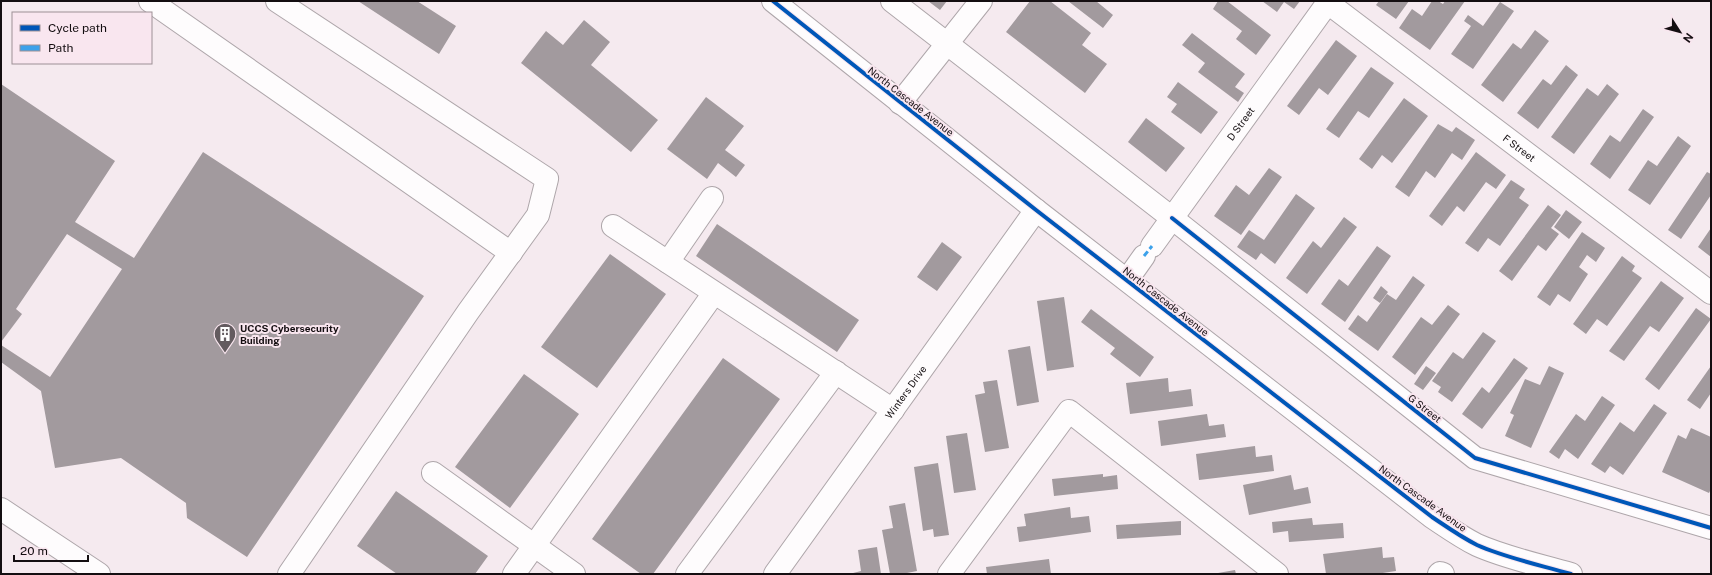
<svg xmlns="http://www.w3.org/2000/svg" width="1712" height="575" font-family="'Public Sans',sans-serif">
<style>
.building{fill:#a29a9e}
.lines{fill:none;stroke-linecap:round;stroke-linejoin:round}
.minor-casing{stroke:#aea6aa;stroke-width:24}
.minor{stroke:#fefcfd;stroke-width:22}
.quiet{stroke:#3da1ea;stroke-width:3;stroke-dasharray:6 3;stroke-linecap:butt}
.cycleway-casing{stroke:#f9e6ef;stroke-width:6}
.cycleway{stroke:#0057b8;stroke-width:4}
.labels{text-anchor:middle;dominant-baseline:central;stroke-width:4;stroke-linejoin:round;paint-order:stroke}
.street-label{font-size:10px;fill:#140e11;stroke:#f9e6ef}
.poi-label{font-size:10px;font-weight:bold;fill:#140e11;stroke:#f9e6ef;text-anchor:start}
</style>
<rect width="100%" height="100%" fill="#f5eaef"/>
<!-- building -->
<path class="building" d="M358,1h59l39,25 -17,28z
M928,1h19l-7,9z
M1030,1h20l41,32 -9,12 25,19 -22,29 -79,-61z
M1068,1h28l17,14 -10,13z
M1218,1h9l44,34 -15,20 -20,-16 6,-8 -29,-22z
M1262,1h38l-6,8 -10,-7 -7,10z
M1379,1h30l-13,18 -20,-14z
M1432,1h6l5,3 2,-3h20l-35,49 -31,-22 13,-19 10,7z
M1500,2l14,9 -41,58 -22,-15 20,-28 -7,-5 4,-6 15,11z
M584,20l26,22 -19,23 67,55 -27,32 -110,-89 25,-32 17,14z
M1535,30l14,11 -46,61 -22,-17 32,-42 8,6z
M1192,33l53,41 -10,13 9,6 -6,9 -40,-30 7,-9 -23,-18z
M1336,40l21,16 -29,39 -9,-7 -20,27 -12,-9z
M1566,65l12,10 -40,54 -21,-16 26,-34 8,6z
M1371,67l23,16 -25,35 -11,-7 -19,27 -13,-9z
M1178,82l40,30 -17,22 -30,-22 6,-8 -10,-7z
M1,84l114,77 -40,61 59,36 69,-106 221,144 -177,261 -60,-39 -1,-15 -65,-45 -66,10 -14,-77 -40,-29v-17l49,32 72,-108 -55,-35 -51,75 6,5 -21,28z
M1607,84l12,10 -45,60 -23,-17 36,-49 11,8z
M706,97l38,29 -19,24 20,15 -9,12 -18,-14 -11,16 -40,-30z
M1404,98l24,18 -36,47 -10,-8 -10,14 -13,-10z
M1643,109l11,8 -44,62 -20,-15 20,-29 10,7z
M1146,118l39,30 -19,24 -38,-30z
M1438,124l14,8 4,-5 19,13 -13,20 -10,-7 -17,25 -9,-7 -17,26 -14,-10z
M1678,136l13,10 -41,59 -22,-15 20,-30 9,6z
M1476,152l30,23 -10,14 -10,-7 -22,30 -7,-6 -15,20 -13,-10z
M1269,168l13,9 -41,58 -27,-19 22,-31 13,10z
M1707,172l4,2v21l-30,44 -13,-9z
M1511,180l14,9 -6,9 10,7 -29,41 -12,-8 -10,14 -13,-9z
M1296,194l19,14 -40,56 -14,-11 -5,7 -19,-13 12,-17 15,10z
M1548,205l13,10 -10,13 8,6 -13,17 -8,-6 -26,36 -13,-10z
M1566,210l16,12 -13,17 -15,-12z
M1344,217l13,10 -50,67 -21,-16 27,-37 8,7z
M717,224l142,96 -22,32 -141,-96z
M1711,228v29l-13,-10z
M1582,232l23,16 -9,14 -9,-7 -8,12 9,7 -18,28 -12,-8 -8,12 -13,-9z
M942,242l20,15 -25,34 -20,-14z
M1377,246l14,10 -46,66 -24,-18 18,-25 9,7z
M610,254l56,40 -69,94 -56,-41z
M1622,256l13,10 -3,5 10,7 -35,48 -10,-7 -11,15 -13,-10z
M1413,276l12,9 -47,66 -30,-22 10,-14 9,7 20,-28 9,6z
M1661,281l23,17 -25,34 -9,-6 -26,35 -15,-10z
M1381,286l7,6 -8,11 -7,-5z
M1064,297l10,70 -27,4 -10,-70z
M1448,305l12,9 -45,61 -23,-18 29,-40 11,8z
M1696,308l15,11 -52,71 -14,-11z
M1091,309l63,48 -14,20 -30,-23 5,-6 -34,-26z
M1483,332l13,9 -44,61 -14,-10 3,-5 -9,-6 21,-29 10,7z
M1030,346l9,56 -22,4 -9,-56z
M723,358l57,41 -127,175h-12l-49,-35z
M1514,358l14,10 -46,61 -20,-15 20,-27 7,6z
M1426,366l10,7 -13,17 -9,-6z
M1549,366l15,7 -33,75 -26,-12 9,-21 -4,-2 15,-34 15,6z
M1711,366v27l-11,16 -13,-9z
M524,374l55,40 -69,94 -55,-41z
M1168,378l1,14 22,-3 2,17 -63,8 -4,-31z
M997,380l12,68 -24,4 -10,-57 10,-2 -2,-11z
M1602,396l13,9 -37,54 -13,-10 -6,10 -10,-7 27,-38 9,7z
M1654,404l13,9 -44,62 -13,-9 -5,7 -14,-9 29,-42 14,10z
M1207,414l2,12 15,-2 2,13 -65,9 -3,-25z
M1691,428l20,9v52l-2,4 -47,-21 16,-37 8,4z
M967,433l9,57 -22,3 -8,-57z
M1255,446l1,11 16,-2 2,16 -75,9 -3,-26z
M938,463l11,72 -15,2 -1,-8 -10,2 -9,-64z
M1103,474v3l14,-2 1,14 -64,7 -2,-17z
M1291,475l3,15 14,-3 3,16 -62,12 -6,-30z
M396,491l92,65 -13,18h-78l-40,-28z
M905,503l12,68 -15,3h-12l-8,-44 11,-2 -4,-22z
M1070,507l1,11 18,-2 2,16 -72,10 -2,-15 9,-1 -2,-12z
M1312,518l1,7 30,-2 1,15 -55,4 -1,-11 -15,2 -1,-11z
M1181,521v14l-64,4 -1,-14z
M877,547l4,27h-32l12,-3 -3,-21z
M1382,547l1,11 11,-1 2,14 -20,3h-50l-3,-20z
M1049,559l2,15h-64l-1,-7z
M1235,570l1,4h-18v-1z"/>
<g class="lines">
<!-- minor casing -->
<g class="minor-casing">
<g id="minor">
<path d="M150,1l361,252"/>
<path d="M277,1l270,178 -9,36 -70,97 -179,262"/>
<path d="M773,1l263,209 396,307c15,10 29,20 45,28 29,13 63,20 94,29"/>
<path d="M892,1l280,217 303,240 236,70"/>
<path id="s1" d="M1328,3l383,290"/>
<path d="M900,103l81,-102"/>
<path d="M613,226l280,184"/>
<path id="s2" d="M1152,246l177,-245"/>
<path d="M668,262l44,-64"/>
<path d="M1127,280l17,-24"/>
<path d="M433,473l141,101"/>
<path d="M1,509l98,65"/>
<path d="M514,574l200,-281"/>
<path d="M687,574l149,-202"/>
<path id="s3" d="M775,574l261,-364"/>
<path d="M949,574l120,-163 208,163"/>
<path d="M1439,574l1,-1 3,1"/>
</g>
</g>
<!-- minor -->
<use href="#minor" class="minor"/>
<!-- quiet -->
<path class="quiet" d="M1144,256l8,-10"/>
<!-- cycleway casing -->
<g class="cycleway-casing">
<path id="cycleway" d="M773,1l263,209 396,307c15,10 29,20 45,28 29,13 63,20 94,29
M1172,218l303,240 236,70"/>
</g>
<!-- cycleway -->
<use href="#cycleway" class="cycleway"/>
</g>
<!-- icons -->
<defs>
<g id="building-pin" transform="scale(1.15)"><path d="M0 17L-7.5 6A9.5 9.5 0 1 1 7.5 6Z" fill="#635b5f" stroke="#f9e6ef"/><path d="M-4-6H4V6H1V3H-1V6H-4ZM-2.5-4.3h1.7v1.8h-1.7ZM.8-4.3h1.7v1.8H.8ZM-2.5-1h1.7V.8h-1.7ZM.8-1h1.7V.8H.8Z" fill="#fff"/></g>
</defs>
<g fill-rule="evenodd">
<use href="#building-pin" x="225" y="334"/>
</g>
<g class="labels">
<!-- street labels -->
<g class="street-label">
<text transform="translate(911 101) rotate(38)">North Cascade Avenue</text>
<text stroke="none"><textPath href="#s2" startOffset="151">D Street</textPath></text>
<text stroke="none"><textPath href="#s1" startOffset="240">F Street</textPath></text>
<text transform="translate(1166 301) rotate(38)">North Cascade Avenue</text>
<text stroke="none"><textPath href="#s3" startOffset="224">Winters Drive</textPath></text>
<text transform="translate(1425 408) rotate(38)">G Street</text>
<text transform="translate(1423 498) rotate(36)">North Cascade Avenue</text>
</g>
<!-- poi labels -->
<g class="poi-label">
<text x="240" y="328">UCCS Cybersecurity<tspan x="240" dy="12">Building</tspan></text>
</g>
</g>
<!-- border -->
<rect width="1712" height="575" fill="none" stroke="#140e11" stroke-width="4"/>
<!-- legend -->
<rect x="12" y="12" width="140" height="52" fill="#f9e6ef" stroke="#9d9096"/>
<rect x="20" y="25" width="20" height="6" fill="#0057b8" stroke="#9d9096"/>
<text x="48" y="32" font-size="12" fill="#140e11">Cycle path</text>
<rect x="20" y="45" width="20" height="6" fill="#3da1ea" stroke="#9d9096"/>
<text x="48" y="52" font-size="12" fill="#140e11">Path</text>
<!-- north arrow -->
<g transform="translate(1680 32) rotate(126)" stroke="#f9e6ef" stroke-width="3" paint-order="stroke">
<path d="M0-3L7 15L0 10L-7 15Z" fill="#140e11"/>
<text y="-6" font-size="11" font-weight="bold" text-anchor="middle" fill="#140e11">N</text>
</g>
<!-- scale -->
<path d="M14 555v6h74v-6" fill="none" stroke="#140e11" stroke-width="2"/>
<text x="20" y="555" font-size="12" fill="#140e11" stroke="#f9e6ef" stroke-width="3" paint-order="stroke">20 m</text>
</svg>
